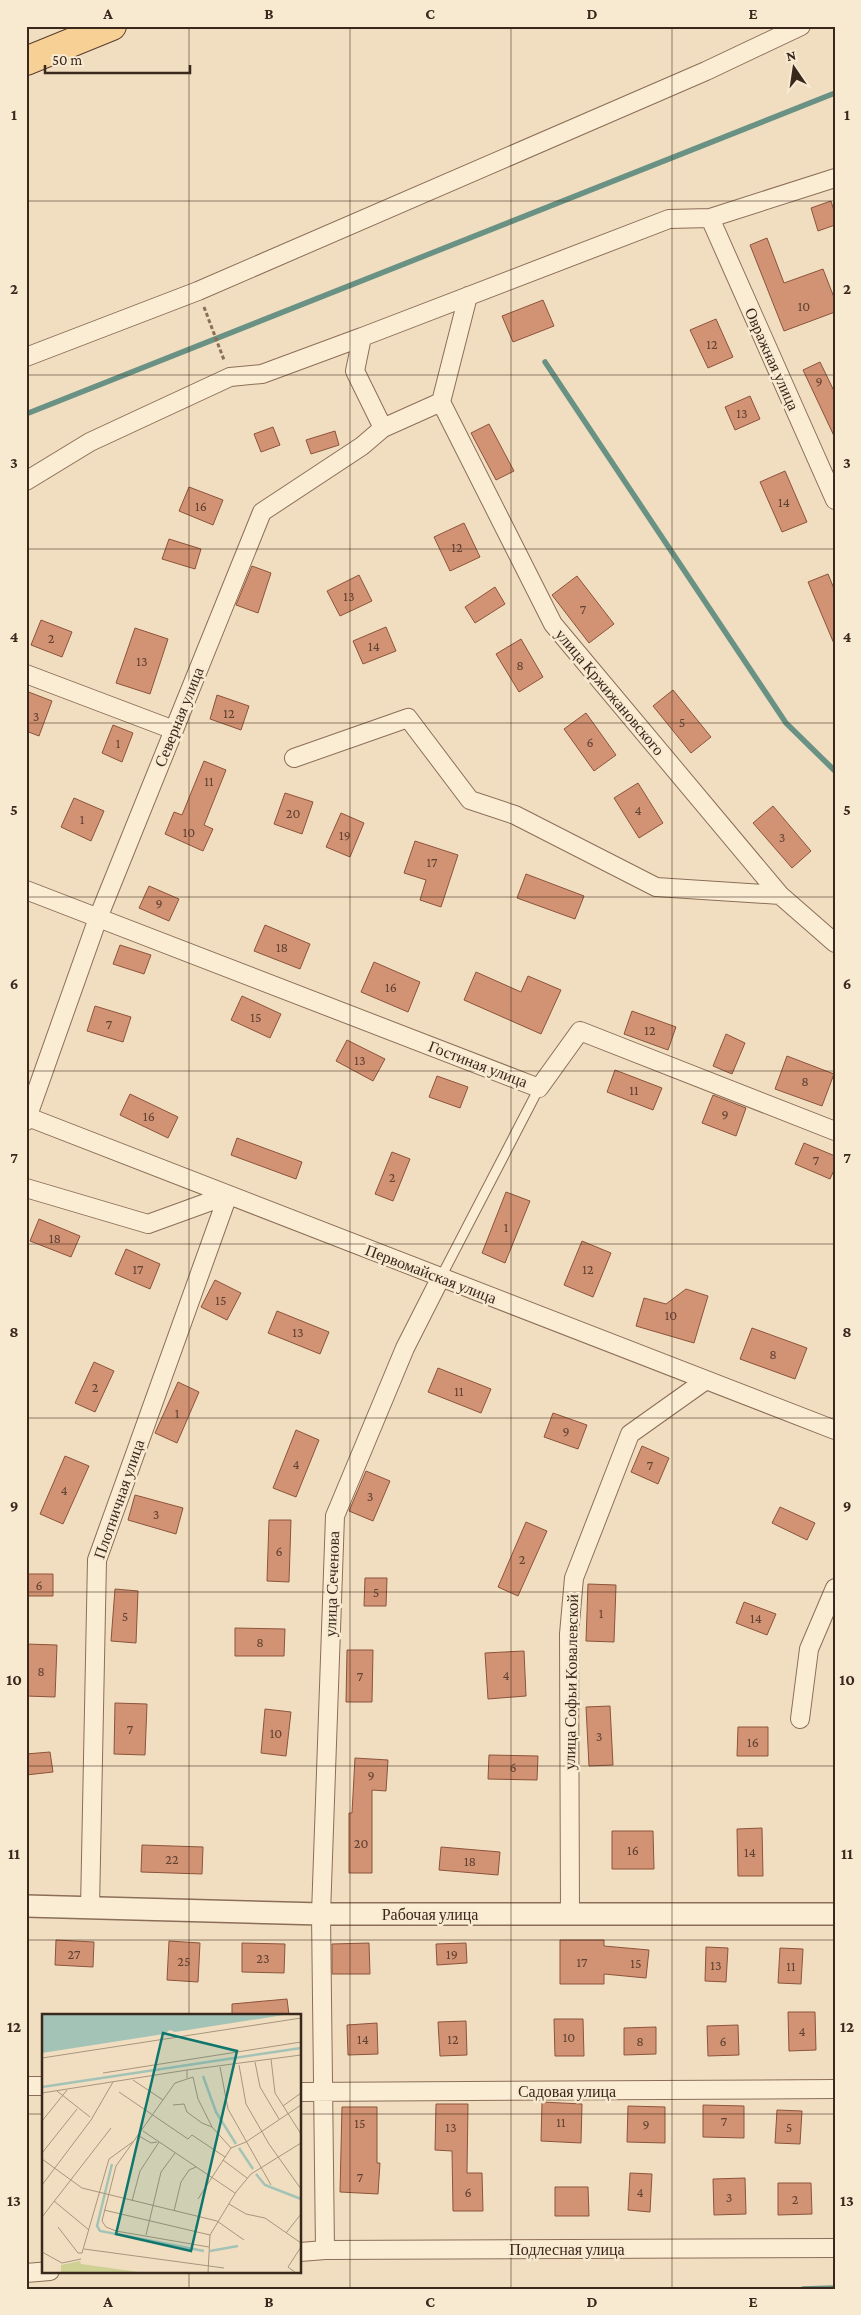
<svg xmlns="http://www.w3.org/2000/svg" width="861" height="2315" font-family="'Crimson Pro',serif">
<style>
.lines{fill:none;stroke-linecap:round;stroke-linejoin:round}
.stream{stroke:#6a9284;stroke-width:5.5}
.building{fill:#d29274;stroke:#8c543b}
.service-casing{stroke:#8c6e57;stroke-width:11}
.minor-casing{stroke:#8c6e57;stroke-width:20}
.tertiary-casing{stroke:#8c6e57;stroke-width:24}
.primary-casing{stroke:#593d2c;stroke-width:30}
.path{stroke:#8c6e57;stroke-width:3;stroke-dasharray:4 2.5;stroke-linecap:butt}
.service{stroke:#fbecd4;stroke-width:9}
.minor{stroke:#fbecd4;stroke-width:18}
.tertiary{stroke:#fbecd4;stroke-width:21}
.primary{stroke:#f7d095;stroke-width:28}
.grid{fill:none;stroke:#3a281c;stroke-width:1;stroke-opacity:0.55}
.labels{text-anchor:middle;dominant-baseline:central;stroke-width:5;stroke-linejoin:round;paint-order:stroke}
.number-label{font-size:14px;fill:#604232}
.street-label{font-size:16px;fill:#3a281c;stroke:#f8e9d1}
.inset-river{fill:none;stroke:#a4c3b7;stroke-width:2.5}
.inset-road{fill:none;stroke:#a8957e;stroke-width:1}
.view{fill:#0f766e;fill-opacity:0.15;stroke:#0f766e;stroke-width:2.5}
.inset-edge{fill:none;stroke:#3a281c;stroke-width:2.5}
.neatline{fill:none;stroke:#3a281c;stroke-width:2}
.grid-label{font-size:16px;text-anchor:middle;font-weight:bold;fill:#3a281c}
</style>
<rect width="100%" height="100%" fill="#f1dec0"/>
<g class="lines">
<!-- stream -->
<path class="stream" d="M545,362l241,361 49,48
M26,414l809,-321
M803,2289l32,-1"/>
</g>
<!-- building -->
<path class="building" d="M831,201l4,13v11l-17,6 -7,-23z
M767,238l17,45 39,-14 12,31v12l-51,19 -34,-86z
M543,300l11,26 -41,16 -11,-26z
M716,319l17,38 -25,11 -18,-38z
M820,362l15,31v45l-32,-68z
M750,396l10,23 -25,11 -10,-23z
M489,424l25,47 -18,9 -25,-47z
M273,427l7,18 -19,7 -7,-18z
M335,431l4,14 -28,9 -5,-14z
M785,471l22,51 -25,10 -22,-50z
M189,487l34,13 -10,25 -34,-14z
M464,523l16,34 -30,14 -16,-34z
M169,539l32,10 -6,20 -33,-10z
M252,566l19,7 -13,40 -22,-8z
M828,574l7,17v55l-27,-64z
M359,575l13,26 -32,15 -13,-25z
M577,576l37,48 -25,19 -37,-48z
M495,587l10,17 -30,19 -10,-16z
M41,620l31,12 -10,25 -31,-12z
M386,627l10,24 -33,13 -10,-23z
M135,628l33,11 -18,55 -34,-11z
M521,639l22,38 -24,15 -23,-38z
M673,690l38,47 -20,16 -38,-47z
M26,691l26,10 -13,35 -13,-5z
M217,695l32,11 -8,24 -31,-11z
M586,713l30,42 -22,16 -30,-42z
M113,725l20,8 -11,29 -20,-9z
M204,761l22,9 -22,55 9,4 -10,22 -38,-17 9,-22 8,3z
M638,783l25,40 -24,15 -25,-40z
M285,793l28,9 -11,32 -28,-10z
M74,798l30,13 -13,30 -30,-14z
M773,806l38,45 -19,17 -39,-45z
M341,813l23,10 -14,34 -24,-10z
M415,841l43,14 -17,52 -21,-7 6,-20 -22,-7z
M526,874l58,22 -9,23 -58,-21z
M149,886l30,13 -10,22 -30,-13z
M265,925l45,19 -10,25 -46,-18z
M120,945l31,10 -7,19 -31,-10z
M374,962l46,20 -12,30 -47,-20z
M476,972l45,20 7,-16 33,14 -20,44 -77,-34z
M242,996l39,18 -11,24 -39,-18z
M95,1006l36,11 -8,25 -36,-11z
M632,1011l44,16 -8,23 -44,-16z
M726,1034l19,9 -13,31 -19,-8z
M347,1040l38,19 -12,22 -37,-20z
M787,1056l47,18 -12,32 -47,-17z
M615,1070l47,18 -9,22 -46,-18z
M437,1076l31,11 -8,21 -31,-11z
M130,1094l48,23 -10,21 -48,-23z
M713,1095l33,13 -10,28 -34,-13z
M237,1138l65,24 -6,17 -65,-24z
M804,1143l31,13v12l-5,11 -35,-15z
M392,1152l18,7 -17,42 -18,-7z
M506,1192l24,9 -25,62 -23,-10z
M39,1219l41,17 -9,21 -41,-16z
M582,1241l29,12 -18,44 -29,-12z
M126,1249l34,15 -10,25 -35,-15z
M215,1280l26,13 -14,27 -26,-13z
M686,1289l22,7 -14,47 -58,-17 8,-28 22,6z
M277,1311l52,21 -9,22 -52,-21z
M752,1328l55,20 -12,31 -55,-20z
M94,1362l20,9 -19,41 -20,-9z
M438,1368l53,21 -10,24 -53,-21z
M178,1382l21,10 -22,51 -22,-10z
M553,1413l34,12 -9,24 -34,-12z
M296,1430l23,10 -23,57 -23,-9z
M642,1446l27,12 -11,26 -27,-12z
M65,1456l24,10 -26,58 -23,-10z
M366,1471l24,10 -17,40 -24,-10z
M135,1495l48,13 -7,26 -48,-14z
M780,1507l35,16 -8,17 -35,-17z
M269,1520h22l-2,62 -22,-1z
M526,1522l21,9 -29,65 -20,-9z
M26,1574h27v22h-27z
M365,1578h22l-1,28h-22z
M588,1584l28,1 -2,57 -28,-1z
M115,1589l23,2 -2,52 -25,-2z
M744,1602l32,12 -9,21 -31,-12z
M235,1628l50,1 -1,27h-49z
M26,1644l31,1 -2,52 -29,-1z
M347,1650h26l-1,52h-26z
M524,1651l2,45 -38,3 -3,-46z
M115,1703l32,1 -2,51 -31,-1z
M610,1706l3,59 -24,1 -3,-59z
M265,1709l26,3 -5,44 -25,-3z
M738,1727h30v29h-31z
M50,1752l3,20 -27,3v-21z
M489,1755l49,1 -1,24 -49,-1z
M355,1758l33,2 -2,31 -14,-1v83h-23v-60h3z
M762,1828l1,48h-25l-1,-47z
M612,1831h41l1,38h-42z
M142,1845l61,2 -1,27 -61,-2z
M441,1847l59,5 -2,23 -59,-5z
M56,1940l38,2 -1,25 -38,-2z
M560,1940h44v6l45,4 -3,28 -42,-4v10h-44z
M169,1941l31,2 -2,39 -31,-2z
M242,1943l43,1 -1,29 -42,-1z
M369,1943l1,31h-38v-30z
M466,1943l1,20 -30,2 -1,-21z
M706,1947l22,1 -2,34 -21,-1z
M780,1948l23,1 -2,35 -23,-1z
M287,1999l2,16h-57v-11z
M788,2012h27l1,38 -27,1z
M554,2019h29l1,37h-29z
M466,2021l1,34 -27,1 -2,-34z
M377,2023l1,31 -30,1 -1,-30z
M738,2025l1,30 -31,1 -1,-30z
M656,2027v27l-32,1v-27z
M542,2102l40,2 -1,39 -40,-2z
M436,2104h32l-1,69h15l1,38h-30l-1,-60 -17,-1z
M703,2105l41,1v32l-41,-1z
M628,2106l37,1v36l-38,-1z
M342,2107h35v56h3l-2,31 -38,-2z
M777,2110l25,1 -2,33 -25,-1z
M630,2173l22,1 -2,38 -22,-2z
M745,2178l1,36 -32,1 -1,-36z
M778,2183h33l1,31 -34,1z
M555,2187h33l1,29h-34z"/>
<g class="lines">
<!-- service casing -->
<g class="service-casing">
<path id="service" d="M441,1277l98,-189"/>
</g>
<!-- minor casing -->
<g class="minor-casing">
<path id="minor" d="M710,218l125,282
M26,357l172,-66 508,-220 95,-45
M441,402l112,222 227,271 55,48
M441,402l27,-106
M383,428l-28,-57 7,-34 307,-118 41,-1 125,-40
M26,481l64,-39 140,-65 32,-3 100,-37
M26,674l148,56
M294,758l114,-40 62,82 45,15 141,72 124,8
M26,890l513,198 41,-57 255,100
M28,1117l807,313
M26,1121l72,-203 164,-406 100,-66 21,-18 58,-26
M26,1188l122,36 80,-29
M800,1719l9,-70 26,-61
M90,1908l7,-348 131,-365
M570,1914l-1,-280 5,-56 56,-144 76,-54
M26,2086h18
M300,2092l535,-3
M325,2250l-4,-336 14,-398 70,-168 36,-71
M300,2252l25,-2 510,-2
M26,2273l24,-2"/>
</g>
<!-- tertiary casing -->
<g class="tertiary-casing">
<path id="tertiary" d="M26,1906l295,8h514"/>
</g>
<!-- primary casing -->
<g class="primary-casing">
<path id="primary" d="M26,61l86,-35"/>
</g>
<!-- path -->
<path class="path" d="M204,307l20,53"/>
<!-- service -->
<use href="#service" class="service"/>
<!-- minor -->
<use href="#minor" class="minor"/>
<!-- tertiary -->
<use href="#tertiary" class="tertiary"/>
<!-- primary -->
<use href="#primary" class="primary"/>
</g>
<!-- grid -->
<path class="grid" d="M189,26v1989M350,26v2263M511,26v2263M672,26v2263M26,201h809M26,375h809M26,549h809M26,723h809M26,897h809M26,1071h809M26,1244h809M26,1418h809M26,1592h809M26,1766h809M26,1940h809M26,2114h18M300,2114h535M189,2271v18"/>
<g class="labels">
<!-- number labels -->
<g class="number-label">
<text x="804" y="306">10</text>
<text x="712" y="344">12</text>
<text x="819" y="381">9</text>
<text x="742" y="413">13</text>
<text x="784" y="502">14</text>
<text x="201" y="506">16</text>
<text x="457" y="547">12</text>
<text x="349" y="596">13</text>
<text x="583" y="609">7</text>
<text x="51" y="638">2</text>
<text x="374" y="646">14</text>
<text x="142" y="661">13</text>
<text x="520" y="665">8</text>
<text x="229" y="713">12</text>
<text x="36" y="716">3</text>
<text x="682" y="722">5</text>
<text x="590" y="742">6</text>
<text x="118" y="743">1</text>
<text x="209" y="781">11</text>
<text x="638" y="810">4</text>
<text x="293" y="813">20</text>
<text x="82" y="819">1</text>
<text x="189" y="832">10</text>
<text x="345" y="835">19</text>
<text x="782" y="837">3</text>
<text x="432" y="862">17</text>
<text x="159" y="903">9</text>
<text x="282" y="947">18</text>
<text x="391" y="987">16</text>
<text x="256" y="1017">15</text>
<text x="109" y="1024">7</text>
<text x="650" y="1030">12</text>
<text x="360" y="1060">13</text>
<text x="805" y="1081">8</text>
<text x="634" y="1090">11</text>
<text x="725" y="1114">9</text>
<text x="149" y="1116">16</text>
<text x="816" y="1160">7</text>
<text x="392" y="1177">2</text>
<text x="506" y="1227">1</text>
<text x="55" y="1238">18</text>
<text x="138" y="1269">17</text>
<text x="588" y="1269">12</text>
<text x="221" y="1300">15</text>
<text x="671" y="1315">10</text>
<text x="298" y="1332">13</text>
<text x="773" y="1354">8</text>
<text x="95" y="1387">2</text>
<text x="459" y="1391">11</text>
<text x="177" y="1413">1</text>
<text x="566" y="1431">9</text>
<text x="296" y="1464">4</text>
<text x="650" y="1465">7</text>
<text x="64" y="1490">4</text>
<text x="370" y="1496">3</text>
<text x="156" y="1514">3</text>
<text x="279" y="1551">6</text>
<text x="522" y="1559">2</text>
<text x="39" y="1585">6</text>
<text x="376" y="1592">5</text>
<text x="601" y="1613">1</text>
<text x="125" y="1616">5</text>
<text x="756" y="1618">14</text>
<text x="260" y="1642">8</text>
<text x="41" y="1671">8</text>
<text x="506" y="1675">4</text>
<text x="360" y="1676">7</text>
<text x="130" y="1729">7</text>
<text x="276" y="1733">10</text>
<text x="599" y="1736">3</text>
<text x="753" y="1742">16</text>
<text x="513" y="1767">6</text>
<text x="371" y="1775">9</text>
<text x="361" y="1843">20</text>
<text x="633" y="1850">16</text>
<text x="750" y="1852">14</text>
<text x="172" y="1859">22</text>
<text x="470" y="1861">18</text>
<text x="74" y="1954">27</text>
<text x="452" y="1954">19</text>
<text x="263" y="1958">23</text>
<text x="184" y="1961">25</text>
<text x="582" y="1962">17</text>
<text x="636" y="1963">15</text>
<text x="716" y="1965">13</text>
<text x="791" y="1966">11</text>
<text x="802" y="2031">4</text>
<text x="569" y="2037">10</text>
<text x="363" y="2039">14</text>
<text x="453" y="2039">12</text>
<text x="640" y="2041">8</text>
<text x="723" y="2041">6</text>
<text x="724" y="2121">7</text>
<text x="561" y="2122">11</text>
<text x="360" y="2123">15</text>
<text x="646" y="2124">9</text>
<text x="451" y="2127">13</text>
<text x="789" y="2127">5</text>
<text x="360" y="2177">7</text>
<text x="468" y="2192">6</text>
<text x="640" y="2192">4</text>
<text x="729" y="2197">3</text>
<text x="795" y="2199">2</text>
</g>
<!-- street labels -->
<g class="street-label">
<text transform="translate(772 359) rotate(66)">Овражная улица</text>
<text transform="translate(610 692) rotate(50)">улица Кржижановского</text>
<text transform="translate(179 717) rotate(-68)">Северная улица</text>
<text transform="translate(478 1064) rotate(21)">Гостиная улица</text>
<text transform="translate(431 1274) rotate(21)">Первомайская улица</text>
<text transform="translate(119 1499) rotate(-71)">Плотничная улица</text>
<text transform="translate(332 1584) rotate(-88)">улица Сеченова</text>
<text transform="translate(571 1682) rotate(-89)">улица Софьи Ковалевской</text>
<text x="430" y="1914">Рабочая улица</text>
<text x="567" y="2091">Садовая улица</text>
<text x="567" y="2249">Подлесная улица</text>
</g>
</g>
<!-- overview -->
<g transform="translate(42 2014)">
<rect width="259" height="259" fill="#f1dec0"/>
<path d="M38,247l1,3 65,9h-85v-8z" fill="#ced094"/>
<path d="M0,0h248l-115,18 -5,-2 -6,4 -122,19z" fill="#a4c3b7"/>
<path class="inset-river" d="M161,62l13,36 20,32M0,73l259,-39M197,134l14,21M70,150l-15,62 3,5 104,20M214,160l9,11 36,14M168,237l28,-5"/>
<path class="inset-road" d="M0,44l259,-40M229,45l4,34 26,41M213,48l5,25 19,32M197,51l7,39 23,40 32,45M178,53l8,42 43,76M61,59l198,-31M151,63l-18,6 -59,83 -14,55 4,6 10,4 93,16M151,63l5,22 14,28 19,21M145,64v-8l114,-15M91,66l30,20M15,77l33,26M77,78l69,47 4,-4 33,22M0,79l145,-23M131,91l11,-1 3,8 15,11 10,4M241,92l18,-13M0,107l25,-31M101,117l92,62M97,122l12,7 6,-1M0,139l35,-44M0,145l40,29 135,33 27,19M181,146l24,18M0,171l49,-65 22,-38M156,185l33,-51 15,-6 55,-37M12,187l35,29M90,187l8,-30 19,-29M187,190l17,10 19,4 36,25M62,196l106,25M132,197l7,-29 8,-12 7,-3M0,203l69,-89M16,213l20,26h4l27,-94 25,-18M244,219l15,-19M104,221l15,-63 14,-19M42,235l140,19M0,238l20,11 19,-4M166,259l2,-38 26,-43 15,-18 50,-31M254,259l-8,-6 13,-20"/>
<path class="view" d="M121,19l74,18 -46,200 -75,-17z"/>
<rect width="259" height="259" class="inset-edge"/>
</g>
<!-- border -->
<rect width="861" height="2315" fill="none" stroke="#f8e9d1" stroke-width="55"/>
<!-- north arrow -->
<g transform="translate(794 68) rotate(347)" stroke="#f8e9d1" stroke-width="4" paint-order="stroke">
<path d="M0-4L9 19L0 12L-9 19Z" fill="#3a281c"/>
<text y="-8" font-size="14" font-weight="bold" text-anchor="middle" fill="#3a281c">N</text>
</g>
<!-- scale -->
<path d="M45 65v8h145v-8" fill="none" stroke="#3a281c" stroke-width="2.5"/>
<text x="52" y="65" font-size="15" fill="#3a281c" stroke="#f8e9d1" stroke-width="4" paint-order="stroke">50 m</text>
<rect x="28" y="28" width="806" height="2260" class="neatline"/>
<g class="grid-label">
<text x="108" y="19">A</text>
<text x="269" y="19">B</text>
<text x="430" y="19">C</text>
<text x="592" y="19">D</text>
<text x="753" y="19">E</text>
<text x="14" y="120">1</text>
<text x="847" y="120">1</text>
<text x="14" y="294">2</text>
<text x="847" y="294">2</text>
<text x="14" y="468">3</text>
<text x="847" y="468">3</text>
<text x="14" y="642">4</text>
<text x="847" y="642">4</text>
<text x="14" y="815">5</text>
<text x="847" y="815">5</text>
<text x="14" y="989">6</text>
<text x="847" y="989">6</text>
<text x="14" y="1163">7</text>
<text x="847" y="1163">7</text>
<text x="14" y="1337">8</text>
<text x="847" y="1337">8</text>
<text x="14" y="1511">9</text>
<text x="847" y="1511">9</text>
<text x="14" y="1685">10</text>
<text x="847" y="1685">10</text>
<text x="14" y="1859">11</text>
<text x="847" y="1859">11</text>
<text x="14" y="2032">12</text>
<text x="847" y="2032">12</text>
<text x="14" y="2206">13</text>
<text x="847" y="2206">13</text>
<text x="108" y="2307">A</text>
<text x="269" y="2307">B</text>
<text x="430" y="2307">C</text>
<text x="592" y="2307">D</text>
<text x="753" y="2307">E</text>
</g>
</svg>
